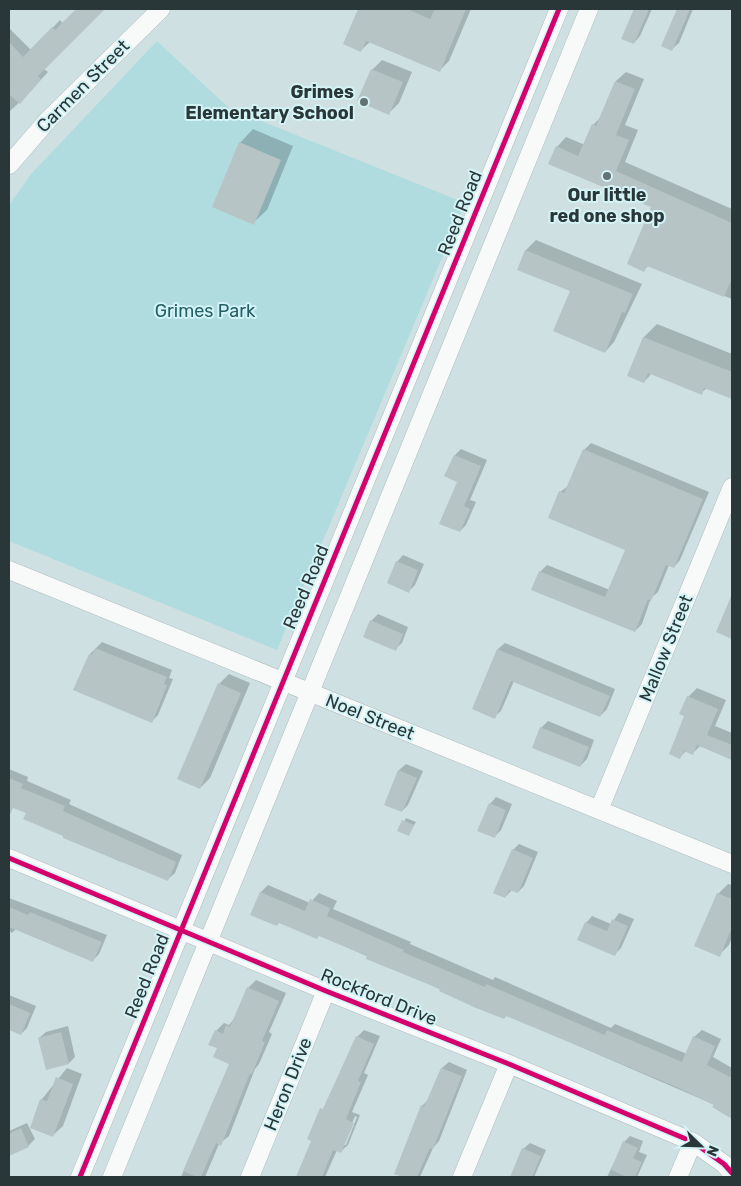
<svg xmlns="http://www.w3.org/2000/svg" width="741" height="1186" font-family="Rubik,sans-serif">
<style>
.green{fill:#b0dce0}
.shadow{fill:#0003;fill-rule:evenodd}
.building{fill:#b6c4c6}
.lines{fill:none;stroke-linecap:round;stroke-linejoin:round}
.minor-casing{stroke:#afbdbe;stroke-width:19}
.minor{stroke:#f8fafa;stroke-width:18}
.cycleway-casing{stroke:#d3f3f7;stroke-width:8}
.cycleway{stroke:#d6006c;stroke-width:5}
.poi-dot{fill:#637273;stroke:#d3f3f7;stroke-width:2}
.labels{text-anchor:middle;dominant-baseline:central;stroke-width:4;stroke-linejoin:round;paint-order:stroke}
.street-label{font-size:18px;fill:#2a3738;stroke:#d3f3f7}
.poi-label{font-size:18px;font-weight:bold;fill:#2a3738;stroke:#d3f3f7;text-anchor:end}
.park-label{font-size:18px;fill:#255f65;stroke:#d3f3f7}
</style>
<rect width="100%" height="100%" fill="#cee0e1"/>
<!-- green -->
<path class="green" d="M157,41l72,67 236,95 -188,447 -268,-109v-336l23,-32z"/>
<!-- shadow -->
<path class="shadow" d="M78,9h26l-60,60 4,3 -21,23 -18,17v-84l22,22 29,-30 3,4z
M359,9h112l-22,52 -10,10 -69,-29 -9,8 -17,-7z
M635,9h17l-12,27 -6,7 -11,-5z
M678,9h15l-14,34 -7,6 -10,-4z
M382,60l30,12 -13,31 -10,10 -17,-43z
M626,72l18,7 -19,46 13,5 -13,32 107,47v90l-83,-34 -5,5 9,-64 -96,-59 9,-10 19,8 8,-20 8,-8 15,-36z
M253,129l40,17 -26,64 -14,13 -40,-17 27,-63z
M536,240l106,44 -28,58 -9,10 -33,-62 -53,-21 7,-19z
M657,324l75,30v44l-25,-10 -6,5 -49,-20 -8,9 -15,-6 15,-39z
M591,443l118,49 -29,68 -6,7 -5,-2 -11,27 -7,6 -9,26 -7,7 -95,-59 7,-7 63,25 17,-41 -67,-57 8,-6 16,-36z
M461,449l26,11 -17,40 6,2 -10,23 -6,6 -1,-50 -4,-26z
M403,555l21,9 -9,21 -6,6 -12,-29z
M378,614l30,13 -6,16 -7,6 -24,-28z
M102,642l70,28 -3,8 4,1 -15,36 -6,6 -62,-67z
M505,643l110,46 -8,20 -7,7 -86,-35 -13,30 -7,6 -20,-8 24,-60z
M229,674l21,9 -40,95 -10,10 19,-104z
M697,688l29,12 -11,26 17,7v26l-32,-13 -7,7 -7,-2 -6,6 8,-60z
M548,721l46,19 -7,19 -7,7 -39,-38z
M406,764l17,7 -15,34 -6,6 -17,-7 14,-34z
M9,769l19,8 -1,4 44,19 -2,4 113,51 -7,18 -7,6 -45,-19 -2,2 -96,-44 3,-6 -19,-7z
M496,797l16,7 -11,26 -7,7 -4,-33z
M406,818l10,4 -8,13 -9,-4z
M519,844l19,8 -14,34 -6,6 -6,-2 -7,7 8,-47z
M728,884l4,1v53l-3,7 -10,10 -23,-10 22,-51z
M268,885l42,18 9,-10 18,8 -4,8 78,33 -1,2 83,36 2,-3 116,51 4,-4 72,30 7,-17 8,-7 19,9 -8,18 19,11v49l-18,-10 1,-2 -208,-90 -3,3 -27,-12 -157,-71 -68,-21 9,-22z
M9,898l98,37 -8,19 -6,6 -77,-31 -4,4 -3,-2z
M619,913l15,6 -13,29 -6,6 -29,-31 6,-7 19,8z
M256,980l30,13 -17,39 3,2 -13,30 -4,5 -26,67 -10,8 -14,33h-24l50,-113 -13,-17 -2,-16 8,-8 5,2 5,-6 14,-31z
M9,995l27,11 -9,22 -6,6 -12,-5z
M68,1026l7,31 -6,6 -30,-25 7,-6z
M364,1030l16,6 -16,37 4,2 -16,37 8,3 -12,30 -8,7 -3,-2 -12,27h-25l13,-37 -4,-1 48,-102zM355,1116l2,1 -11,28h-3z
M449,1062l18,8 -28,71 -6,7 -13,29h-21l23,-71 7,-7 13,-31z
M67,1068l15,6 -19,52 -10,9 -22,-8 11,-28z
M27,1123l8,16 -7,7 -19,9v-24z
M630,1136l13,5 -4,11 8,3 -10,22h-30l17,-35z
M530,1143l16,7 -12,27h-23l12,-28z"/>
<!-- building -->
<path class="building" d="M76,9h29l-67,67 3,3 -21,25 -11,-10v-52l14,15 29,-30 3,3z
M358,9h49l23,10 5,-10h31l-26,63 -74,-31 -5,11 -18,-8z
M634,9h15l-15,35 -13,-5z
M677,9h13l-18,42 -11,-5z
M371,69l32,13 -14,33 -32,-14z
M615,81l20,8 -19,46 13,5 -13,31 116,52v55l-8,19 -77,-31 -3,6 -17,-8 24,-57 -103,-43 8,-18 22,10 14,-32 4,2z
M239,142l42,18 -27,65 -42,-18z
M525,250l108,44 -8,19 -3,-1 -17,41 -52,-22 17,-40 -53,-21z
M643,337l89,35v27l-28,-11 -2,7 -54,-22 -4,10 -17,-7z
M583,449l120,50 -29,69 -8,-3 -15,36 -3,-2 -13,33 -104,-42 8,-19 66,26 20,-47 -77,-32 11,-27 5,2z
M454,455l27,11 -17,40 6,3 -10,23 -21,-8 18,-42 -13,-6z
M396,561l22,9 -9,23 -22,-10z
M732,594v45l-16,-7z
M370,620l33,14 -7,17 -33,-14z
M95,648l72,29 -3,7 3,1 -15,38 -79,-33 16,-36 3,1z
M497,649l113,47 -10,21 -89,-36 -16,38 -23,-10z
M218,683l23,10 -41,96 -23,-10z
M687,696l31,13 -11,26 25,10v15l-35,-15 -4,10 -9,-4 -4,8 -11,-5 15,-38 -5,-2z
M540,727l49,20 -9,20 -48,-19z
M398,770l19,8 -15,34 -18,-7z
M9,778l14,6 -2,4 44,18 -2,5 113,51 -8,19 -105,-43v-2l-40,-17 3,-6 -13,-5 -4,9z
M489,803l17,7 -11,28 -18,-7z
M402,820l12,5 -5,11 -12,-5z
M512,849l21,9 -15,35 -9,-3 -4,8 -12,-5z
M260,892l45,19 5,-12 20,9 -3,8 77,34 -1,2 82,35 1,-3 119,51 2,-5 75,32 11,-26 22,10 -8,19 25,13v41l-20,-12 2,-2 -42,-20 -166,-69 -2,3 -28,-11 -37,-17 1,-2 -74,-30 1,-3 -48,-20 -2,3 -38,-16 -2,3 -27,-11z
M717,893l15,6v28l-12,30 -26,-11z
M9,907l19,8 2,-3 72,30 -9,20 -84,-35z
M612,919l16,7 -13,30 -38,-16 8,-18 22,9z
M247,987l32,14 -17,40 3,1 -13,32 -2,-1 -29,73 -5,-3 -15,34h-4l-14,-6 46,-107 -16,-7 4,-9 -9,-3 7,-15 8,4 3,-9 4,2z
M9,1004l21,9 -9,22 -12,-5z
M61,1032l8,32 -23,6 -8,-32z
M356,1036l18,8 -16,37 3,1 -15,37 8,4 -13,30 -8,-3 -11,27h-26l15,-36 -4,-2 13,-31 3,1z
M441,1068l21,8 -29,73 -3,-1 -13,29h-14l-9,-3 27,-69 3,2z
M56,1077l17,7 -20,53 -23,-9 10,-29 7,2z
M21,1128l8,19 -20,9v-22z
M623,1141l15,7 -5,10 9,4 -7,15h-8l-16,-7z
M522,1148l19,8 -9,21h-22z"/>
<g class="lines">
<!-- minor casing -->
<g class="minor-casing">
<path id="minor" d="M9,165l38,-44 114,-112
M9,570l723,294
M599,810l133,-323
M9,858l317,133 183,73 184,78 31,22 8,9
M80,1177l479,-1168
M112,1177c159,-389 316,-779 477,-1168
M250,1177l76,-186
M462,1177l47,-113
M678,1177l15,-35"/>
</g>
<!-- minor -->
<use href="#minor" class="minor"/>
<!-- cycleway casing -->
<g class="cycleway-casing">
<path id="cycleway" d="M9,858l317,133 183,73 184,78 31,22 8,9
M80,1177l479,-1168"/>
</g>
<!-- cycleway -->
<use href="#cycleway" class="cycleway"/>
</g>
<!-- markers -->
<g class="poi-dot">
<circle cx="364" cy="102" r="5"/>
<circle cx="607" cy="176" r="5"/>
</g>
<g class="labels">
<!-- street labels -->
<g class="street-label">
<text transform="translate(83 86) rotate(-45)">Carmen Street</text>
<text transform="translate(460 213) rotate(-68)">Reed Road</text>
<text transform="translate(306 587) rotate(-67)">Reed Road</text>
<text transform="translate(666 648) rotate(-68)">Mallow Street</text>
<text transform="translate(370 717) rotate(22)">Noel Street</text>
<text transform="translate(147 976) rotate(-68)">Reed Road</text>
<text transform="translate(379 997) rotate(22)">Rockford Drive</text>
<text transform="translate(288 1084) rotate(-68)">Heron Drive</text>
</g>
<!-- poi labels -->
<g class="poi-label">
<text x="354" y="92">Grimes<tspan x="354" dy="21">Elementary School</tspan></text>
<text x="607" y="195" text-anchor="middle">Our little<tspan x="607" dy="21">red one shop</tspan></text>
</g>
<!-- park labels -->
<g class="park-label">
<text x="205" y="311">Grimes Park</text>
</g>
</g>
<!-- border -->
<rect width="741" height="1186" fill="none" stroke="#2a3738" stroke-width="20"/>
<!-- north arrow -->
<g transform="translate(701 1146) rotate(113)" stroke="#d3f3f7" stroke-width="4" paint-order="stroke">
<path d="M0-4L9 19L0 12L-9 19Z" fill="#2a3738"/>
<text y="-8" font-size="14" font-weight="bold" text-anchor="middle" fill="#2a3738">N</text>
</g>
</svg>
